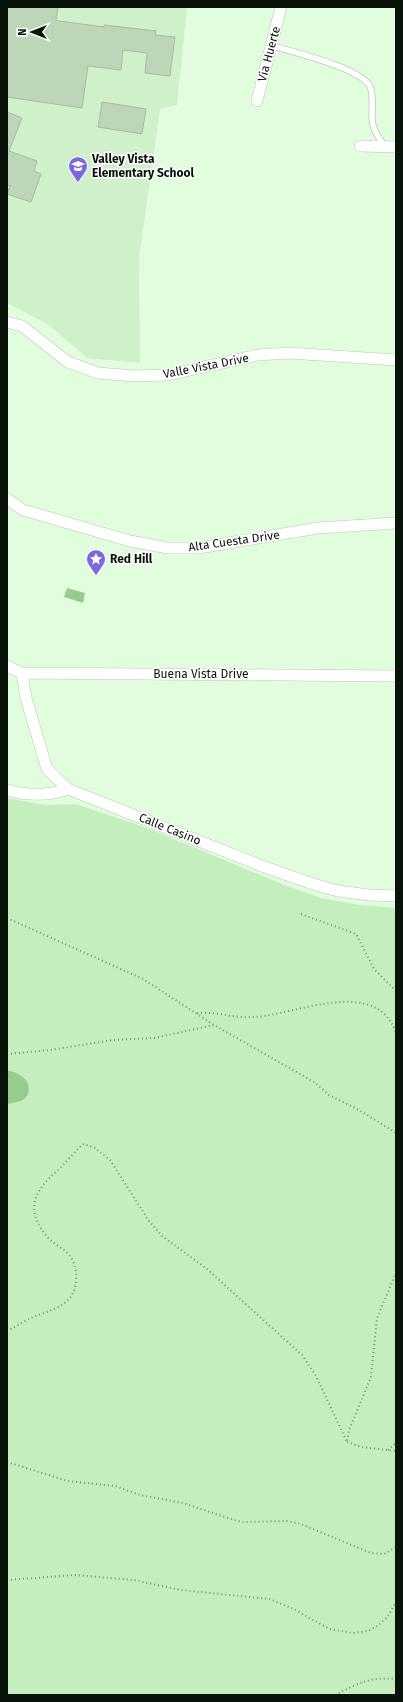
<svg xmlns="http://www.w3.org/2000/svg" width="403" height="1702" font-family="'Fira Sans',sans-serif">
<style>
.built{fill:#d0efcb}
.green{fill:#c5eebe}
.water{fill:#98cc8f}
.building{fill:#bdd6b8;stroke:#a5bea0}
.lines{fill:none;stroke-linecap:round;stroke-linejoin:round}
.service-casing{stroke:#b4cdaf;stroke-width:7}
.minor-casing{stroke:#b4cdaf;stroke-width:12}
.path{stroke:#7a8d78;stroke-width:2;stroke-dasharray:1 3;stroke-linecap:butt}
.service{stroke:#fff;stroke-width:5.5}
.minor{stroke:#fff;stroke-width:11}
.labels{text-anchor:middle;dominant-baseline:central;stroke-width:3;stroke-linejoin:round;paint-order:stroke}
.street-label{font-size:12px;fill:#0a1309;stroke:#fff}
.poi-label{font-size:12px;font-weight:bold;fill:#0a1309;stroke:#fff;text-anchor:start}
</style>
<rect width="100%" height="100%" fill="#e2fdde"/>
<!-- built -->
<path class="built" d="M7,7h180l-10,98 -17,4 -21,149 1,105 -53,-5 -38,-33 -42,-22z"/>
<!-- green -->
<path class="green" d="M7,798l39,7 30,-1 74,25 132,55 39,14 39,7 36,3v787h-389z"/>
<!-- water -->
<path class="water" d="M67,588l18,5 -2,10 -19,-6z
M7,1071c12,0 27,11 20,25 -4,6 -14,7 -20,8z"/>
<!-- building -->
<path class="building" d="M7,7h51l-2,13 3,1 45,6v-2l52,6 -1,4 20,2 -5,39 -25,-3 2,-20 -24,-3 -2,20 -33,-4 -6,42 -75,-11z
M102,102l44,7 -4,25 -44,-7z
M7,112l15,6 -13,33 28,10 -3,10 7,3 -10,28 -24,-8 3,-8 -3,-1z"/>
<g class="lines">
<!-- service casing -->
<g class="service-casing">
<path id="service" d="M272,46c18,5 95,23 99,43 5,27 -7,31 14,57"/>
</g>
<!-- minor casing -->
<g class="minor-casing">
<path id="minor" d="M257,101l24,-94
M360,146l36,1
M7,322l15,4 46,36 30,11 36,3 34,-1 90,-20 31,-2 107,7
M7,499l16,11 107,31 38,7h31l119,-20 78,-5
M7,666l15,7 374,3
M22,673l4,25 21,71 21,20 194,77 51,18 25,7 31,4 27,1
M7,790c21,6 41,6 61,-1"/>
</g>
<!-- path -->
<path class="path" d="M301,914l55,20 18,35 22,22
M7,918l136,61 71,46 100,57 15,13 30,15 37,23
M197,1013c19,-2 38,6 58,4 42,-3 122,-41 141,16
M7,1054l43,-4 63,-10 41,-2 60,-13
M7,1331c8,-4 16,-9 24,-13 13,-6 28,-8 38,-19 9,-10 10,-31 1,-43 -5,-7 -15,-11 -21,-17 -25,-29 -16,-47 9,-69 6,-5 21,-24 26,-26l11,4 15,12 39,61 13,15 45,33 95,86 14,21 31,66 2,-12 22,-53 6,-59 19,-45
M347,1442l14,5 35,4
M388,1450l8,-7
M7,1462l61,19 47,5 25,9 43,8 51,17 9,2 44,-1 14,3 70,29 13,1 12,-7
M7,1580l68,-5 58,5 48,10 88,9 25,10 35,20 24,4 15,-2 11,-6 9,-9 8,-14
M335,1695c24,-12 33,-18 61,-16"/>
<!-- service -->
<use href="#service" class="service"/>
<!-- minor -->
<use href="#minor" class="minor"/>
</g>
<!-- icons -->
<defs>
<g id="school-pin" transform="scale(1)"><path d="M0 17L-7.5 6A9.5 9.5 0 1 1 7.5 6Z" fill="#7d66e1" stroke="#fff"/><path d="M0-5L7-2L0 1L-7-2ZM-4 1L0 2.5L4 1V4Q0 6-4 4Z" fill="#fff"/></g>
<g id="sight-pin" transform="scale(1)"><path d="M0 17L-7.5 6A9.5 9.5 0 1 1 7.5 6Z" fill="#7d66e1" stroke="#fff"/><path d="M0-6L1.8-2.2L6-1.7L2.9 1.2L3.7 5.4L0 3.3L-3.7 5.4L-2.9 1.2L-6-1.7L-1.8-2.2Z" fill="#fff"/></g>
</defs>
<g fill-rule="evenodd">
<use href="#school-pin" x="78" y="166"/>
<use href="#sight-pin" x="96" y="559"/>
</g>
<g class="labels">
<!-- street labels -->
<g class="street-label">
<text transform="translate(269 54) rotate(-75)">Via Huerte</text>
<text transform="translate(206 366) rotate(-11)">Valle Vista Drive</text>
<text transform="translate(234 541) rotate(-8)">Alta Cuesta Drive</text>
<text x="201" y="674">Buena Vista Drive</text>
<text transform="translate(170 829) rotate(22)">Calle Casino</text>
</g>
<!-- poi labels -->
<g class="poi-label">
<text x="92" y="159">Valley Vista<tspan x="92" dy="14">Elementary School</tspan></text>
<text x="110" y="559">Red Hill</text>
</g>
</g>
<!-- border -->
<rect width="403" height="1702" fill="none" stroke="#0a1309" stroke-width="16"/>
<!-- north arrow -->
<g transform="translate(32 32) rotate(270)" stroke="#ffffff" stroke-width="3" paint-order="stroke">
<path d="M0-3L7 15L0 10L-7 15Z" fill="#0a1309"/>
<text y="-6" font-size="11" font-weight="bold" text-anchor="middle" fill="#0a1309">N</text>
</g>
</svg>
